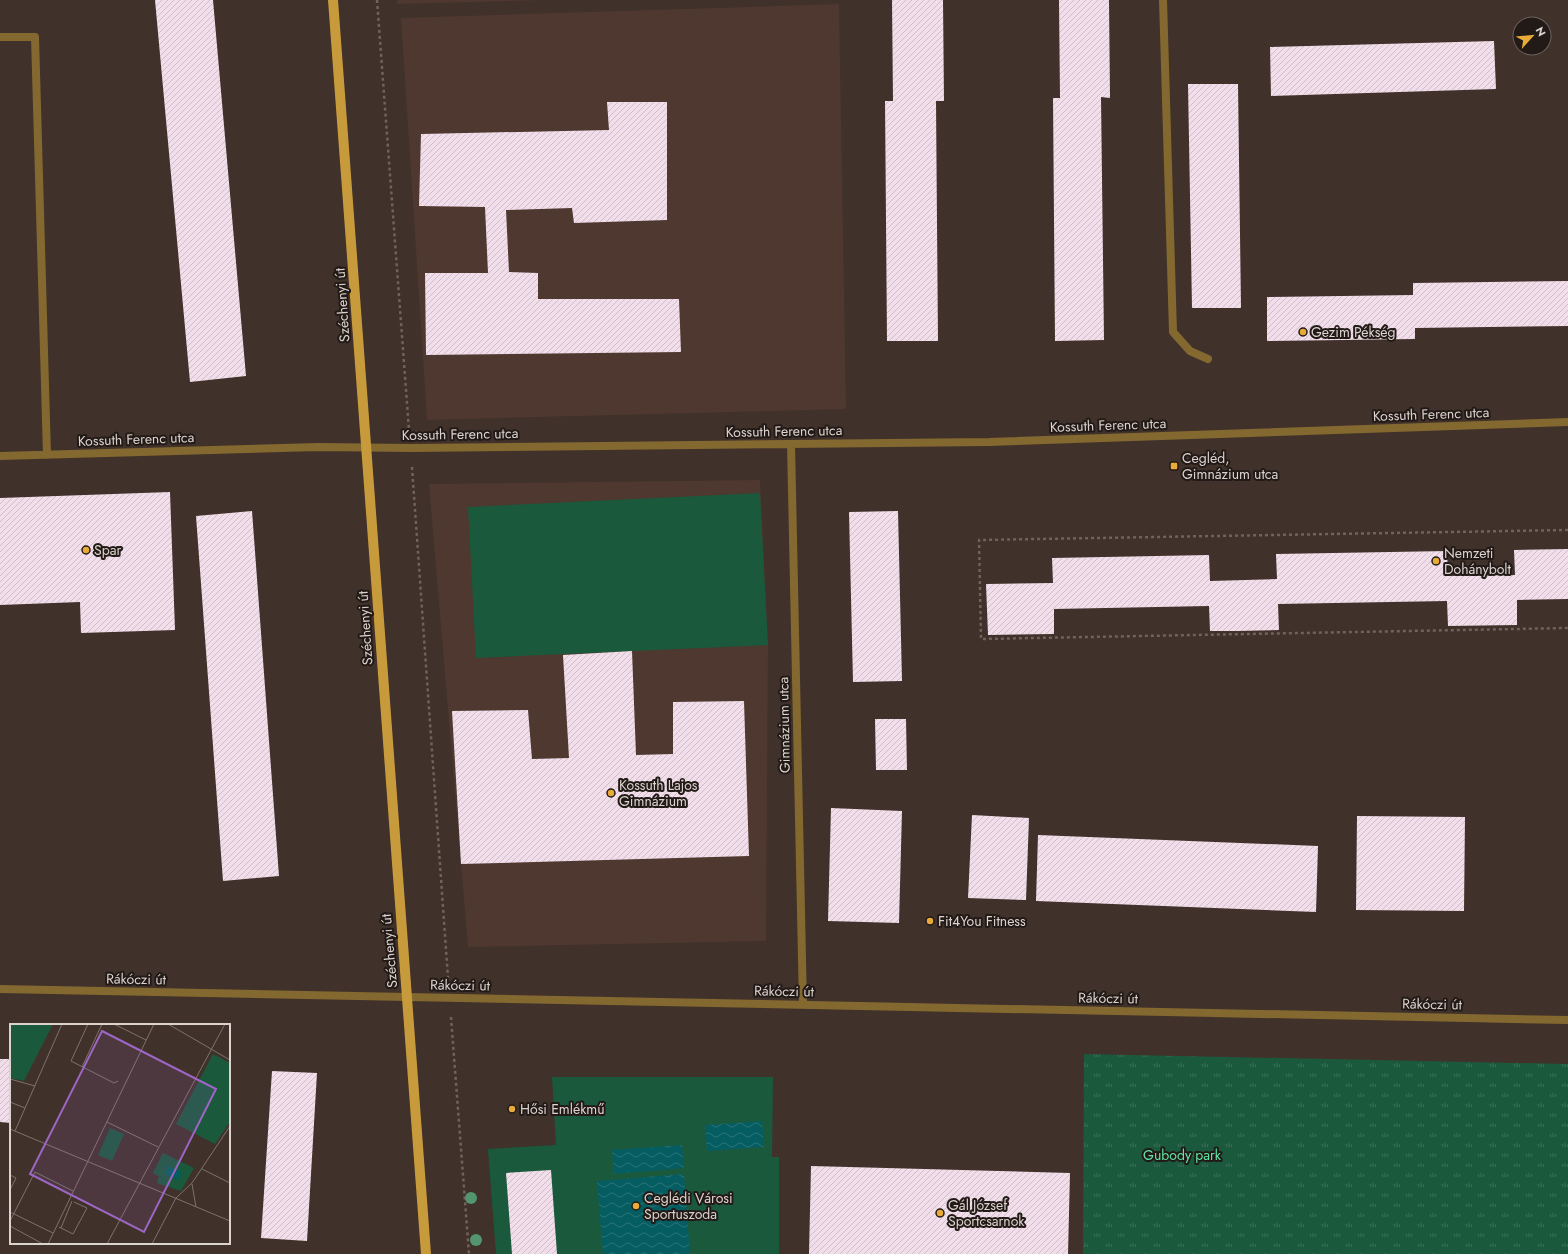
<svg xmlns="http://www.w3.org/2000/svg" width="1568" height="1254" font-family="Jost,sans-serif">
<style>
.built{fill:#4e382f}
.park{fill:url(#park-tufts)}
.pitch{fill:#1b593c}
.water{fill:url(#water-waves)}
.building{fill:url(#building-hatch)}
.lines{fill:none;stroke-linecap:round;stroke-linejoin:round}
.path{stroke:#70625c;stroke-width:2.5;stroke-dasharray:3 3;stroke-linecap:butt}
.lane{stroke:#836830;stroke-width:8}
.street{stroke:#836830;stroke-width:8}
.primary{stroke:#c79b3b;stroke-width:10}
.tree{fill:#52956e}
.poi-dot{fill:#e9ab38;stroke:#221a17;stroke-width:1.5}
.labels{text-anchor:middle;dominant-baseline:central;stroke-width:4;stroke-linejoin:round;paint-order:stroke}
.street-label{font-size:14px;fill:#ddd3ce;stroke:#221a17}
.poi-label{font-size:14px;fill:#ddd3ce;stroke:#221a17;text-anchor:start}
.park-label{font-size:14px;fill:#60e7a6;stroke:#221a17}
.inset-road{fill:none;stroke:#7f726c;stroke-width:1}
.view{fill:#9d66c4;fill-opacity:0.15;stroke:#9d66c4;stroke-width:2}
.inset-edge{fill:none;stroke:#ddd3ce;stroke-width:2}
</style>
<defs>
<pattern id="park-tufts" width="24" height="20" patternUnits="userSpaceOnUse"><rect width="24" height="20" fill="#1b593c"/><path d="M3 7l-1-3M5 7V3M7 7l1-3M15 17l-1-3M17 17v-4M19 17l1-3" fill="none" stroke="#3c7057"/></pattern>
<pattern id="water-waves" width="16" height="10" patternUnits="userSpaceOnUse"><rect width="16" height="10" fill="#055d62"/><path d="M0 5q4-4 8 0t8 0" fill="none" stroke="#297377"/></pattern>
<pattern id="building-hatch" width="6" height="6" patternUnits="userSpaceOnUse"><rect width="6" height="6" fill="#f1deea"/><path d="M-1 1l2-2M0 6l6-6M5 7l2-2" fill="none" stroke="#cebec8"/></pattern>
</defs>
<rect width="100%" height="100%" fill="#40312a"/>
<!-- built -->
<path class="built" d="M397,0h151l-151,4z
M839,4l7,405 -419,11 -26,-402z
M760,480l8,165 -2,296 -298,6 -39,-463z"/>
<!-- park -->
<path class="park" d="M1084,1054l484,10v190h-485z"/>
<!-- pitch -->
<path class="pitch" d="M760,493l8,152 -292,13 -8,-151z
M552,1077h221l-1,80h7v97h-283l-8,-105 68,-4z"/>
<!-- water -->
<path class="water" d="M762,1121l2,26 -57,4 -2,-26z
M682,1145l2,23 -70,6 -2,-24z
M684,1174l6,80h-87l-6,-73z"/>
<!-- building -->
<path class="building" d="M155,0h58l33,376 -56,6z
M892,0h51l1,101h-8l2,240h-51l-2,-240h8z
M1059,0h50l1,98 -9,-1 3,243 -49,1 -2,-243h7z
M1494,41l2,48 -225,7 -1,-49z
M1188,84h50l3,224h-49z
M607,102h60v118l-93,3 -2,-15 -66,2 3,62 29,1v26h141l2,53 -255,3 -1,-82h63l-3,-66 -66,-1 2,-72 188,-4z
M1568,281v45l-153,2v11l-148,2v-44l146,-2v-12z
M170,492l5,138 -94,3 -1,-31 -80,3v-107z
M252,511l27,365 -56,5 -27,-365z
M898,511l4,170 -49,1 -4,-170z
M1568,549v50l-51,1v25l-69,1 -1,-25 -169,3 1,26 -43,1h-26l-1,-25 -155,3v25l-66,1 -2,-51 67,-1 -1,-25 157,-3 1,26 67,-2 -1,-25 171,-3 1,25 67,-1 -1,-25z
M632,651l4,104 37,-1v-52l71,-1 5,155 -288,8 -9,-153 76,-1 4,49 37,-1 -6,-103z
M875,719h31l1,51h-31z
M831,808l71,3 -3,112 -71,-2z
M972,815l57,3 -3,82 -58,-2z
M1357,816l108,1 -1,94 -108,-1z
M1038,835l280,11 -2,66 -280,-11z
M0,1059h11v64l-11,-1z
M272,1071l45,2 -10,168 -46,-3z
M811,1166l259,7 -2,81h-259z
M551,1170l6,84h-45l-6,-81z"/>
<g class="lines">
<!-- path -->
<path class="path" d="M377,0l32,430
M412,467l36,511
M1568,530l-589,10 2,99 587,-11
M451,1017l18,237"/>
<!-- lane -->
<path class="lane" d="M1163,0l10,332 17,19 18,8"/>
<!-- street -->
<path class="street" d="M0,37h35l12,418
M791,444l12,561
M0,456l318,-9 93,1 578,-6 579,-20
M0,989l1568,31"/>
<!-- primary -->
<path class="primary" d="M333,0l93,1254"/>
</g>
<!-- trees -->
<g class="tree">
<circle cx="471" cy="1198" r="6"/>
<circle cx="476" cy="1240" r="6"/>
</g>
<!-- markers -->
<g class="poi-dot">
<circle cx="1303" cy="332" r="4"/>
<rect x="1170" y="462" width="8" height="8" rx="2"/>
<circle cx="86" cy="550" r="4"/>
<circle cx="1436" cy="561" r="4"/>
<circle cx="611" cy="793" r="4"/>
<circle cx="930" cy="921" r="4"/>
<circle cx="512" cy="1109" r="4"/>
<circle cx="636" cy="1206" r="4"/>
<circle cx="940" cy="1213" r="4"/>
</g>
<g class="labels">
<!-- street labels -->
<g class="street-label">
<text transform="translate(342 305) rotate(-94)">Széchenyi út</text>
<text transform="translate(1431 414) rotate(-2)">Kossuth Ferenc utca</text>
<text transform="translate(1108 425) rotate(-2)">Kossuth Ferenc utca</text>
<text transform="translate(784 431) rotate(-1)">Kossuth Ferenc utca</text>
<text transform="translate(460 434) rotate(-1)">Kossuth Ferenc utca</text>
<text transform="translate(136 439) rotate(-2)">Kossuth Ferenc utca</text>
<text transform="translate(365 628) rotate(-94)">Széchenyi út</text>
<text transform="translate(784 725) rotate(-91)">Gimnázium utca</text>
<text transform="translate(389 951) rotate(-95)">Széchenyi út</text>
<text transform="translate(136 979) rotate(1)">Rákóczi út</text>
<text transform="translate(460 985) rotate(1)">Rákóczi út</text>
<text transform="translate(784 991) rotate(1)">Rákóczi út</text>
<text transform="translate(1108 998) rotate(1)">Rákóczi út</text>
<text transform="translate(1432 1004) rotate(1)">Rákóczi út</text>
</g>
<!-- poi labels -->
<g class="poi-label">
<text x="1311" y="332">Gezim Pékség</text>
<text x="1182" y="458">Cegléd,<tspan x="1182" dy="16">Gimnázium utca</tspan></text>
<text x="94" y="550">Spar</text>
<text x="1444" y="553">Nemzeti<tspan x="1444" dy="16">Dohánybolt</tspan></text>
<text x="619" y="785">Kossuth Lajos<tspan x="619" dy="16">Gimnázium</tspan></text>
<text x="938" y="921">Fit4You Fitness</text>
<text x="520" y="1109">Hősi Emlékmű</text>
<text x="644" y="1198">Ceglédi Városi<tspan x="644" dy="16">Sportuszoda</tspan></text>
<text x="948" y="1205">Gál József<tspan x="948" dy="16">Sportcsarnok</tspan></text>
</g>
<!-- park labels -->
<g class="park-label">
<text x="1182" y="1155">Gubody park</text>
</g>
</g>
<!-- overview -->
<g transform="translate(10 1024)">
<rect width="220" height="220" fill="#40312a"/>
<path d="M0,0h43l-29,57 -14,-3z" fill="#1b593c"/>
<path d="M203,30l17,9v59l-15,22 -39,-20z" fill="#1b593c"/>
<path d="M100,104l14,6 -12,27 -14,-6zM153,129l31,15 -13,23 -24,-8 2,-7 -6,-3z" fill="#1b593c"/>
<path d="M158,142l14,6 -4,8 -13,-6z" fill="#055d62"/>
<path class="inset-road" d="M78,0l-17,37 43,22 4,-2M104,0l32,16M158,0l62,36M72,43l20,-43M0,55l25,7M0,78l15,6M97,98l51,25M0,105l220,92M5,107l47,-107M192,145l28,14M0,151l6,3 -6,12M182,160l4,23M0,188l43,21M0,197l25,-49 38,19M0,202l33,18M49,203l2,1 11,-27M51,204l12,6 14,-26 -13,-6M38,220l106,-220M97,220l118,-220M142,220l24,-46 16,-15 38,-57"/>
<path class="view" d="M92,7l114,58 -72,143 -114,-58z"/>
<rect width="220" height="220" class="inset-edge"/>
</g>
<!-- north arrow -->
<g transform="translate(1532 36) rotate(63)"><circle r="19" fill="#221a17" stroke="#6d6460"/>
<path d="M0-3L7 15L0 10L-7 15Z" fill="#e9ab38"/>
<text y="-6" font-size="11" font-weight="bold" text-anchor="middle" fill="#ddd3ce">N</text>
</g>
</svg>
